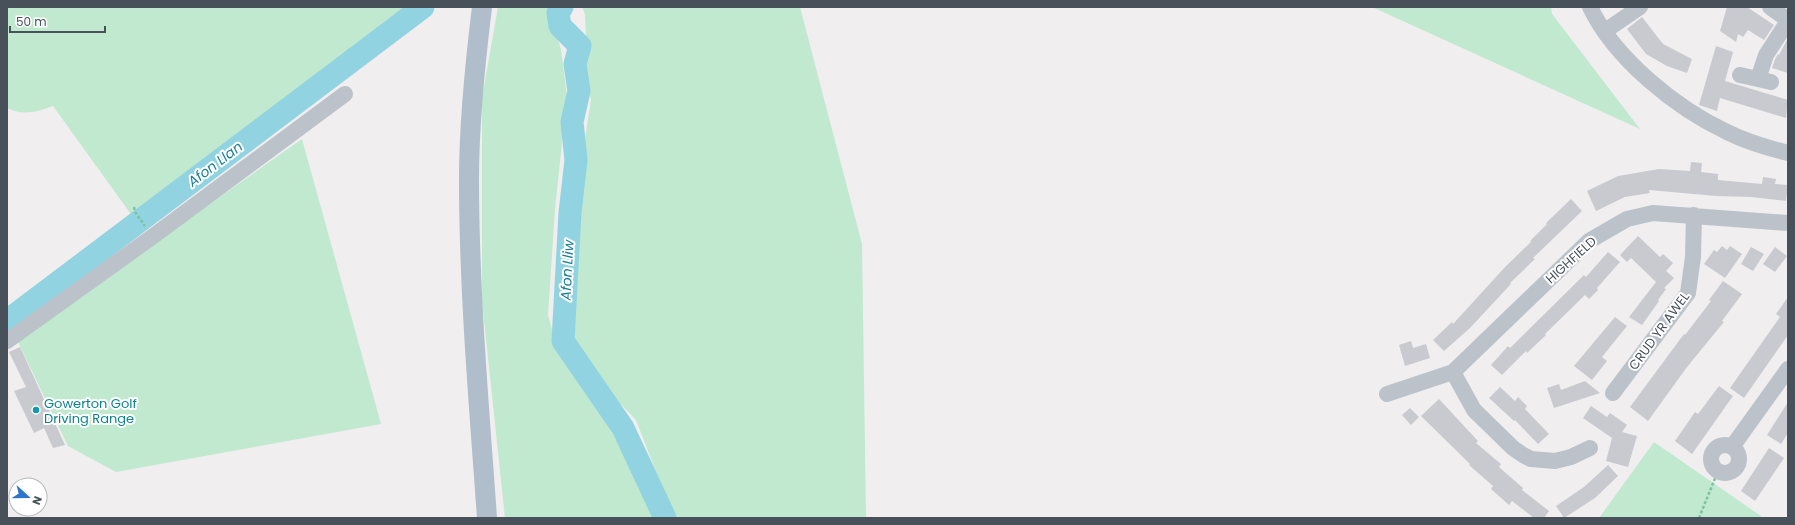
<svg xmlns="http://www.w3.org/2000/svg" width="1795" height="525" font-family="Poppins,sans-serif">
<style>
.green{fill:#c0e9cf}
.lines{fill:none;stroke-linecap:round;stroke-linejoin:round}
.river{stroke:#92d3e2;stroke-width:23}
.building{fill:#c9cad0}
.path{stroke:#7cc39f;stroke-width:2.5;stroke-dasharray:3 2;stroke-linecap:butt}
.minor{stroke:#bbc2c9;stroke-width:16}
.major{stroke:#b0bdca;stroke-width:20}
.culture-dot{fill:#0f9aa8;stroke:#fff;stroke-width:1.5}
.labels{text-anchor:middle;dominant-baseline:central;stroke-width:4;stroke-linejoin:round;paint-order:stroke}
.street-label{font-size:13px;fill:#485159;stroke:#fff}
.culture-label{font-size:13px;fill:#0d838f;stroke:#fff;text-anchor:start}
.water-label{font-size:14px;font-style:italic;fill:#1c8098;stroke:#fff}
</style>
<rect width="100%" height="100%" fill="#f0eeee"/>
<!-- green -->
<path class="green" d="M7,7h401l-123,91 -152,119 -80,-111c-17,6 -29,10 -46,2z
M498,7h54l1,13 8,30 6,46 -12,113 -7,106 6,21 8,16 77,124 16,42h-150l-23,-217v-203z
M582,7h218l62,237 4,274h-192l-38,-98 -52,-54 -16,-44 17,-183 6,-39 -8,-38 3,-24 -1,-24z
M1372,7h179l1,7 88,115z
M302,139l79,285 -265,48 -48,-26 -51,-106z
M1654,442l107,74 -1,2h-161z"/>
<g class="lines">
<!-- river -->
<path class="river" d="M562,7l-4,6 2,13 20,20 -5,18 4,27 -7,31 4,38 -6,53 -7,128 60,87 42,90
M7,321l416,-314"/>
</g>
<!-- building -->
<path class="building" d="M1727,7h20l27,18 -10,15 -16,-10 -5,7 -5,-3 -2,8 -16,-11z
M1642,17l21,27 29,15 -5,14 -20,-7 -21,-12 -19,-25z
M1788,38v35l-16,-5 3,-9 3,-5 1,1z
M1716,46l17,6 -8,29 63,19 -2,18 -66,-20 -3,13 -18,-6z
M1691,162l11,1 -1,9 17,2v6l44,4 1,-7 13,2 -1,5 13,1 -2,16 -35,-4 -35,-1 -67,-6 1,3 -25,4 -29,14 -9,-20 31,-15 41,-7 31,2z
M1571,199l11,12 -49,47 2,1 -25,24 1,1 -41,44 -26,23 -11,-11 19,-18 1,2 53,-58 25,-24 -1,-1 17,-17 -1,-1z
M1638,236l22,21 3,-3 10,9 -7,8 8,7 -10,10 2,1 -8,11 1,1 -17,24 -13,-8 27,-35 -25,-24 -4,4 -7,-7z
M1722,246l5,4 3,-4 12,8 -17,24 -21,-14 10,-14 3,2z
M1751,247l13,7 -11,17 -12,-7z
M1775,247l12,9 -12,16 -12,-8z
M1608,252l12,10 -23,26 1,2 -9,9 -4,-4 -40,39 1,1 -19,18 -1,-2 -24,24 -11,-10 17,-19 2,2 74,-73 2,2z
M1723,281l19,13 -20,27 2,1 -37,45 -39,54 -18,-14 54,-73 1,1 26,-34 -2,-1z
M1788,297v38l-44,63 -14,-10 50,-71 -4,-3z
M1615,317l12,9 -25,31 5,4 -15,19 -18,-14z
M1411,341l2,7 13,-4 4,14 -25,8 -6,-21z
M20,347l45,98 -12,3 -9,-20 -10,5 -20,-42 12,-4 -17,-35z
M1585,381l15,12 -46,15 -7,-20 12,-4 2,6z
M1719,386l14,10 -41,58 -17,-13 20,-29 3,2z
M1500,387l15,14 3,-4 9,9 -2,3 24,25 -11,10 -23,-24 -1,1 -25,-23z
M1439,399l39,42 -2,2 25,21 -2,3 24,21 -1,2 27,21 -5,7h-10l-22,-17 -3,4 -18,-16 2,-3 -24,-21 1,-1 -49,-48z
M1788,402v31l-7,11 -14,-9z
M1591,406l16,11 3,-4 17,12 -5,7 15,4 -9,31 -22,-6 6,-23 -29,-20z
M1410,408l9,9 -8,8 -9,-10z
M1769,448l15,10 -29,43 -14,-10z
M1608,465l10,11 -23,22 -31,20 -8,-12 28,-19z"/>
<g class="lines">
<!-- path -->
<path class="path" d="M134,207l1,5 10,14
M1699,518l19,-47"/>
<!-- minor -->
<path class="minor" d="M1590,7c25,52 86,101 137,125 20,10 41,16 61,21
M1770,7l18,13
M1605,31l35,-24
M1740,75l18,4
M1771,82l-13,-3 8,-24 22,-34
M7,341l145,-104 193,-143
M1453,372l21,38 39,38 10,7 8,4 24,2 16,-4 19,-9
M1613,393l75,-100 5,-36 1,-42
M1387,394l66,-22 136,-131 38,-22 26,-6 135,10
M1711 459a14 14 0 1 1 28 0a14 14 0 1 1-28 0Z
M1732,447l56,-78"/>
<!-- major -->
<path class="major" d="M482,7c-7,57 -13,115 -13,172 0,113 10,226 18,339"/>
</g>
<!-- markers -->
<circle class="culture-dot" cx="36" cy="410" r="4"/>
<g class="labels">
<!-- street labels -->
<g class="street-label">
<text transform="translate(1571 260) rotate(-42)">HIGHFIELD</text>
<text transform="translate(1659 331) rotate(-54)">CRUD YR AWEL</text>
</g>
<!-- culture labels -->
<g class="culture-label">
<text x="44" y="403">Gowerton Golf<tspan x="44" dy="15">Driving Range</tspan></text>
</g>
<!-- water labels -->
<g class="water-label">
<text transform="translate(215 164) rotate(-37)">Afon Llan</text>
<text transform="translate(567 270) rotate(-87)">Afon Lliw</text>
</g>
</g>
<!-- border -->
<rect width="1795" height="525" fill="none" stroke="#485159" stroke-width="16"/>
<!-- north arrow -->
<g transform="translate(28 497) rotate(111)"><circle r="19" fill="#ffffff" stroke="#b6b9bd"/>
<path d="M0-3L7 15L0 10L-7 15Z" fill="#2d75cb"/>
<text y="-6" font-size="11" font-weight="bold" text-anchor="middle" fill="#485159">N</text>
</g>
<!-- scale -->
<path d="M10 26v6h95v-6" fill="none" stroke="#485159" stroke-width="2"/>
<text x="16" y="26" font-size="12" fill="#485159" stroke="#ffffff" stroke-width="3" paint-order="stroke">50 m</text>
</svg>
